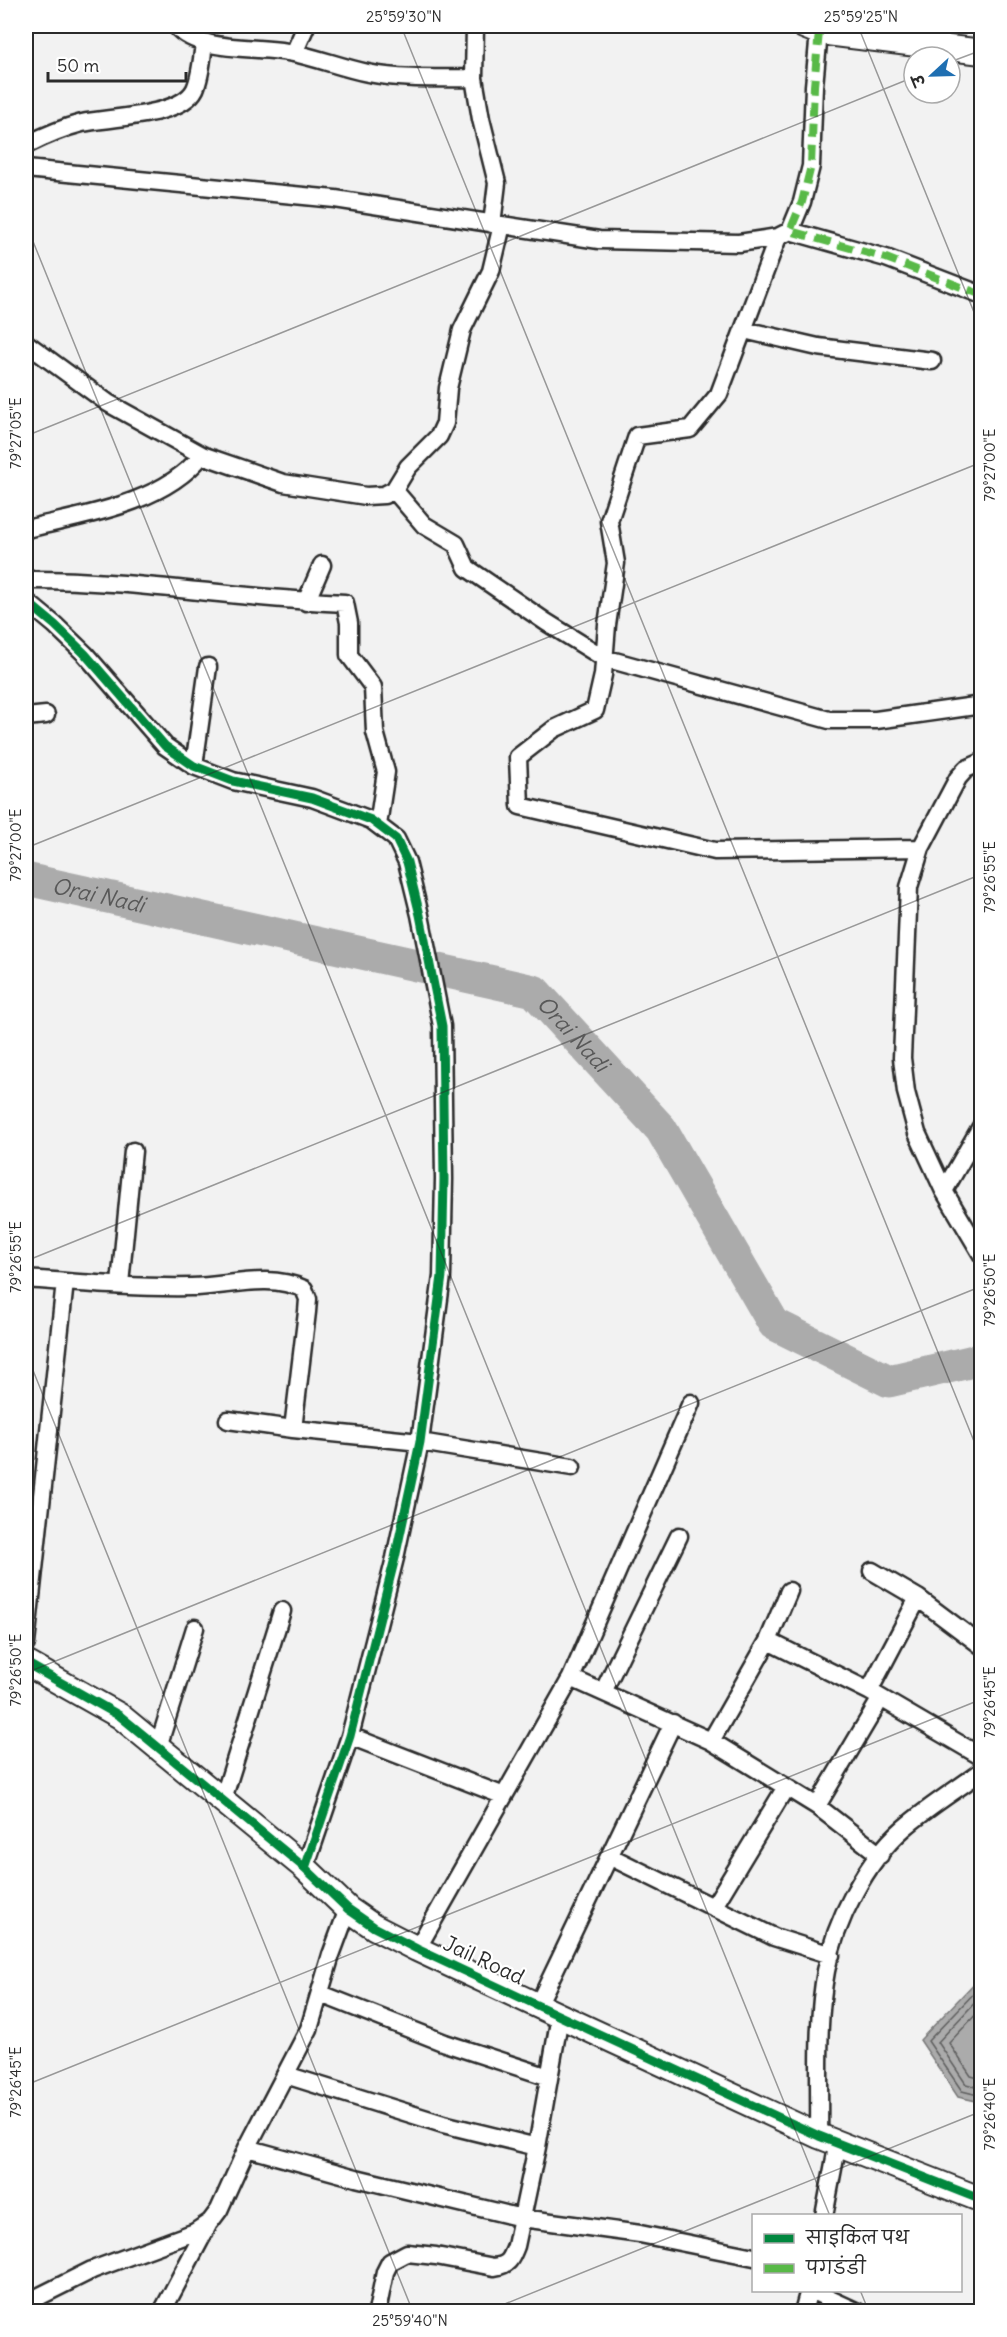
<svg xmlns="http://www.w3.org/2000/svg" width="1007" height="2337" font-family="Delius,'Playpen Sans Deva',sans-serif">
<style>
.water{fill:#ababab;stroke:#787878;stroke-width:1.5}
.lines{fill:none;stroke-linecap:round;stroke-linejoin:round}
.shore{stroke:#5e5e5e;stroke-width:1.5}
.river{stroke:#ababab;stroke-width:33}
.street-casing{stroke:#2b2b2b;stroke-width:21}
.secondary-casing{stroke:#2b2b2b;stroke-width:28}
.street{stroke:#fff;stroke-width:16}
.secondary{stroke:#fff;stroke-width:24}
.quiet{stroke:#58b947;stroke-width:8;stroke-dasharray:15 8;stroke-linecap:butt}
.cycleway-casing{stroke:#fff;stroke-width:13}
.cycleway{stroke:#00873e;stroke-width:9}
.ticks{fill:none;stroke:#2b2b2b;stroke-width:1.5;stroke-opacity:0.45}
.labels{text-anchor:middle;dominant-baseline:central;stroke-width:4.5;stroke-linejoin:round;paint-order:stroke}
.street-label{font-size:21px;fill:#2b2b2b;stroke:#fff}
.water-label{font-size:22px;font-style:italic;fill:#585858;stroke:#fff}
.neatline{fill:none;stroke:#2b2b2b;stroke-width:2}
.ticks-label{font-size:15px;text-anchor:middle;fill:#2b2b2b}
</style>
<rect width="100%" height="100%" fill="#f2f2f2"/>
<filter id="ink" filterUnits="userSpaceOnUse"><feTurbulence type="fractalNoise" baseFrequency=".0167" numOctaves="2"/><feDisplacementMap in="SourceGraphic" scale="12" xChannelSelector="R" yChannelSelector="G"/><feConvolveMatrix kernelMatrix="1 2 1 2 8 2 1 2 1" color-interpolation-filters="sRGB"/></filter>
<g filter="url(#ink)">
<!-- water -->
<path class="water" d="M981,1976v126l-23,-5 -38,-57z"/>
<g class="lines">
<!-- shore -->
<path class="shore" d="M982,1985l-54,56 34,50 20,5
M982,1995l-44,47 28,42 16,4
M982,2008l-33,35 22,33 11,3"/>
<!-- river -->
<path class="river" id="s1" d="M26,879l508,112 127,138 113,195 115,57 93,-22"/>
<!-- street casing -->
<g class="street-casing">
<path id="street" d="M176,26c24,28 83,19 117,27 25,5 50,15 75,20 35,7 70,5 106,5
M475,26l-1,52 7,41 16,64 -5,41
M294,53l12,-27
M26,145c18,-9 36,-17 56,-22 28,-6 99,-6 113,-34 6,-13 7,-31 9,-46
M26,169l309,30 264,41 140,3 39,-6 12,-6 96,27 96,37
M790,231l12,-29 9,-36 3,-80 5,-54
M778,237l-59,157 -29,35 -53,7 -28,85 7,42 -9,62 -4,50 -8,35 -41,19 -36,28 2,49 195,45 206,-3
M744,330l74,17 114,14
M26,343l82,60 94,52 81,28 83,13 18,-1 10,-5 14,-23 31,-31 6,-13 3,-35 14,-58 29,-59 11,-46
M394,490l30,35 32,19 11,24 79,54 58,36 225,62h47l106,-15
M26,529c58,-14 137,-25 176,-74
M26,580c106,-1 212,19 319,23l4,20v32l24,32 2,45 11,40 -8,53
M26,601l29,24 30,29 80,92 29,20 39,15 79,17 59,22 25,19 11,23 13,53 22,111 2,153 -2,97 -22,166 -25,116 -45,178 -45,132
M306,602l16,-37
M26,717l20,-2
M982,762l-16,7 -8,9 -37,70 -12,39 -7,171 4,34 11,41 27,58 38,64
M194,766l14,-99
M944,1191l38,-66
M26,1279c54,4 110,9 165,8 37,0 77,-15 113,2l4,10 -1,13 -14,117
M120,1284l13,-133
M228,1420l65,9 127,13 152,25
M872,1571l46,27 64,48
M768,1641l101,50 113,66
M26,1644l39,-362
M571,1678l140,63 106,65 63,49
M869,1691l49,-93
M603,1692l76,-156
M350,1736l154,60
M711,1741l57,-100 21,-50
M158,1747l37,-119
M223,1799l59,-188
M817,1806l64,-108
M611,1857l163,80 57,18
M714,1906l72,-119
M417,1949l154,-271 120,-275
M321,1994l124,49 104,34
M538,2005l135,-282
M286,2075l157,49 94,23
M819,2136c1,-55 -3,-112 7,-165 9,-50 40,-110 78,-143 24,-21 52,-38 78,-57
M247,2148l109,30 166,40 118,16 114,23
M824,2216l14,-74
M810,2290l48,22
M26,2303l66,-33 103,-38 15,-10 9,-12 28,-62 62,-119 22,-74 17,-46
M162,2312l46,-87
M377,2312l8,-40 5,-10 17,-9 29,3 58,11c15,-2 17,-8 22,-21l21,-99 23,-131
M803,2312l6,-22"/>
</g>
<!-- secondary casing -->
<g class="secondary-casing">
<path id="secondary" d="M804,26l15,6 163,20
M26,1663l94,53 185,152 43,41 26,18 43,22 143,67 259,120 163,64"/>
</g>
<!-- street -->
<use href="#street" class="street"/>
<!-- secondary -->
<use href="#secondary" class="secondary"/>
<!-- quiet -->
<path class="quiet" d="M819,32l-5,54 -3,80 -9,36 -12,29 96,27 96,37"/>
<!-- cycleway casing -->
<g class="cycleway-casing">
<path id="cycleway" d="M26,601l29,24 30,29 80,92 29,20 39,15 79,17 59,22 25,19 11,23 13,53 22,111 2,153 -2,97 -22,166 -25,116 -45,178 -45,132
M26,1663l94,53 185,152 43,41 26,18 43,22 143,67 259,120 163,64"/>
</g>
<!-- cycleway -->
<use href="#cycleway" class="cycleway"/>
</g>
</g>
<!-- ticks -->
<path class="ticks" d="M401,26l581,1435M858,26l124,306M950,62l32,-12M26,224l804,1992M26,436l888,-359M26,848l956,-386M26,1261l956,-387M26,1353l387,959M26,1673l956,-387M26,2085l956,-386M860,2290l9,22M485,2312l497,-201"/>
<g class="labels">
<!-- street labels -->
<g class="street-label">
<text transform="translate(484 1960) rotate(25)">Jail Road</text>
</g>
<!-- water labels -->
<g class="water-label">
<text stroke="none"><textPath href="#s1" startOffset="74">Orai Nadi</textPath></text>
<text stroke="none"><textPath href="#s1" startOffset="578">Orai Nadi</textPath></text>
</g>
</g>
<!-- margin -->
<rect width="1007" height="2337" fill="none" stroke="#fff" stroke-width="66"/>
<!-- legend -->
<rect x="752" y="2214" width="210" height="78" fill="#ffffff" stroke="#aaaaaa" stroke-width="1.5"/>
<rect x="764" y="2234" width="30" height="9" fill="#00873e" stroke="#aaaaaa" stroke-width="1.5"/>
<text x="806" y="2244" font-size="18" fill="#2b2b2b">साइकिल पथ</text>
<rect x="764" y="2264" width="30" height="9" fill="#58b947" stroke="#aaaaaa" stroke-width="1.5"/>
<text x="806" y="2274" font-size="18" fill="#2b2b2b">पगडंडी</text>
<!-- north arrow -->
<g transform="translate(932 75) rotate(248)"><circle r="28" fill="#ffffff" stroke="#aaaaaa" stroke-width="1.5"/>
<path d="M0-4.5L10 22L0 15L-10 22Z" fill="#1f6fb2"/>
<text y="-9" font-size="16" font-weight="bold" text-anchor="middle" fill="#2b2b2b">उ</text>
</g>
<!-- scale -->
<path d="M48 72v9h138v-9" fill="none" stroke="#2b2b2b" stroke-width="3"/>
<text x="57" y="72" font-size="18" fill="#2b2b2b" stroke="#ffffff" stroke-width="4.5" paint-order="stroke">50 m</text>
<rect x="33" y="33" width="941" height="2271" class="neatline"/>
<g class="ticks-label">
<text x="404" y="22">25°59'30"N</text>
<text x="861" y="22">25°59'25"N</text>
<text transform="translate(16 433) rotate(-90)" y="5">79°27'05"E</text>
<text transform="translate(990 465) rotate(-90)" y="5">79°27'00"E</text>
<text transform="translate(16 845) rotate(-90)" y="5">79°27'00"E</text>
<text transform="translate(990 877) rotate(-90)" y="5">79°26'55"E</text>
<text transform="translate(16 1257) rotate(-90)" y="5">79°26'55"E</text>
<text transform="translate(990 1290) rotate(-90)" y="5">79°26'50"E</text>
<text transform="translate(16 1670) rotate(-90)" y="5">79°26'50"E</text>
<text transform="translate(990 1702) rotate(-90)" y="5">79°26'45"E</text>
<text transform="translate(16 2082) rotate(-90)" y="5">79°26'45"E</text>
<text transform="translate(990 2114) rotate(-90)" y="5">79°26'40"E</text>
<text x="410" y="2326">25°59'40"N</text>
</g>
</svg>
